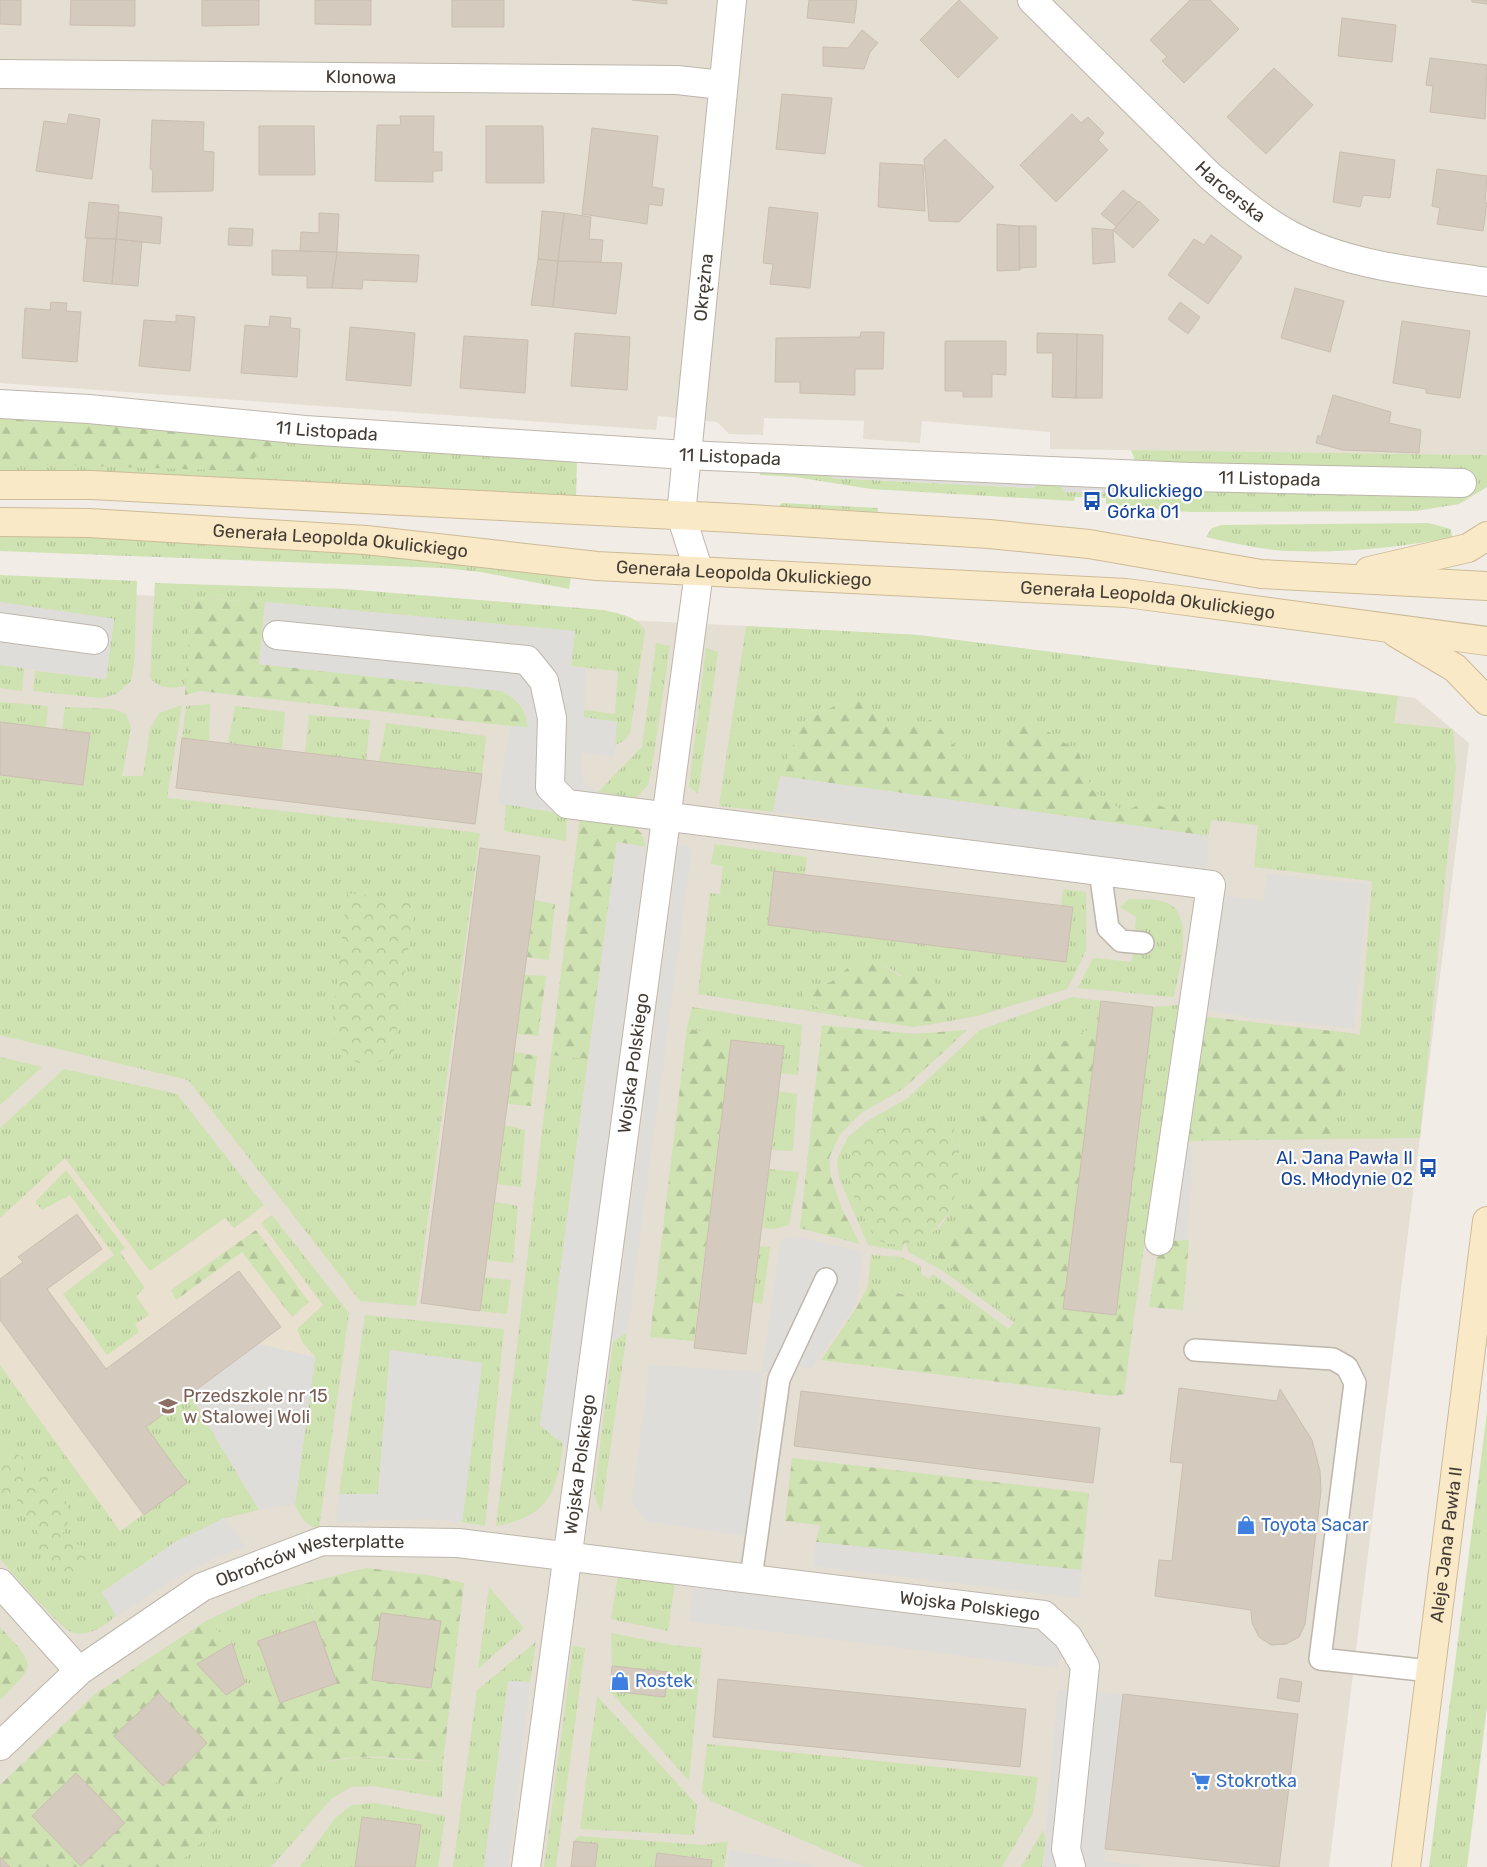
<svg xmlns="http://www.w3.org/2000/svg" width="1487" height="1867" font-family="Rubik,sans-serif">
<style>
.residential{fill:#e4ded3}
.education{fill:#e9e0d0}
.grass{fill:url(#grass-tufts)}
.forest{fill:url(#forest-firs)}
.park{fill:url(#park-crowns)}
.parking{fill:#dfddda}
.building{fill:#d4cabe;stroke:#cbbeaf}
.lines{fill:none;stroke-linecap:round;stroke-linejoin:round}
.lane-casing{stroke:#beb6ab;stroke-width:24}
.street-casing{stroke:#beb6ab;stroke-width:30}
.secondary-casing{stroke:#cdbb98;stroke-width:30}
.lane{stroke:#fff;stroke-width:21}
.street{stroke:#fff;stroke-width:28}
.secondary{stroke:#fae9c6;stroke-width:28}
.labels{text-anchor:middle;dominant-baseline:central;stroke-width:4.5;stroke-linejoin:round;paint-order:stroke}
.street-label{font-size:18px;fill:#433c35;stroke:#fff}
.transit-label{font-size:18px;fill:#164399;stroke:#fff;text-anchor:start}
.education-label{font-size:18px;fill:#785e54;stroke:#fff;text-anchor:start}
.shop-label{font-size:18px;fill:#366cbe;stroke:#fff;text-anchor:start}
</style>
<defs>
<pattern id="grass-tufts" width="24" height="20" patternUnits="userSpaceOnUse" patternTransform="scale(1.25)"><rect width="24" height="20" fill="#cfe2b1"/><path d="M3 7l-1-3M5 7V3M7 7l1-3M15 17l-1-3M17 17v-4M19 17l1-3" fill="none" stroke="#b3c399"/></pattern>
<pattern id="forest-firs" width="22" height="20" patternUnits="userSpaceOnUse" patternTransform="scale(1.25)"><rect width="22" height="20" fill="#cfe2b1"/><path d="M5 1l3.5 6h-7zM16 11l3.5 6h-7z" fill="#b3c399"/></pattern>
<pattern id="park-crowns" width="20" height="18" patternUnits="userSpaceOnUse" patternTransform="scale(1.25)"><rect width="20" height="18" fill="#cfe2b1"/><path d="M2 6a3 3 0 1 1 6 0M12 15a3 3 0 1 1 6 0" fill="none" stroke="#b3c399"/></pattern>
</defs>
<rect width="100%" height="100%" fill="#f1ece5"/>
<!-- residential -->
<path class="residential" d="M0,0h1487v455l-437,-6v-17l-128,-11 -2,22 -57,-4 1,-18 -100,-3 -1,17 -34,-1 -12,-12 -59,-6 -2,14 -656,-47z
M0,588l918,47 497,63 54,45 -140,1124h-1329z"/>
<!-- education -->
<path class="education" d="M64,1069l113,25 172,219 -118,202 -231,44v-431z"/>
<!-- grass -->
<path class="grass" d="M0,413l577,47 -1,39 -468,-25 -108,-3z
M1131,450l356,5v32l-28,17 -43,7 -227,1 -83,-8v-6l-31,-1 -1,4 -203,-12 -76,-12 -35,-2v-6l70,2 1,7 201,10 11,-8 94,-14z
M782,503l96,5v6l-100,-7z
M1428,523l23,6 1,8c-52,11 -110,16 -163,14 -28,-1 -55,-8 -83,-14l6,-9 10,-3z
M0,532l383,20 188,25 -2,12 -88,-17 -38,-4 -443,-17z
M0,575l137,6 -3,84 -3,16 -15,13 -14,4 -69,-7 2,-20 71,8 8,-60 -114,-17z
M155,583l190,6 259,21c15,4 34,6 41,21l-15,102 -5,7 -11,6 3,-24 -33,-4v-8l31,4 3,-43 -47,-5 4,-35 -309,-29 -75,-4 -5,88c-15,2 -25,4 -36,-8z
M746,626l172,9 480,61 -4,27 59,6 3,39 -36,370 -87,1 17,-106 10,2 12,-154 -118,-14 4,-42 -47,-5 -3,16 -37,-26 -47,2 -32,-22 -13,-37 -67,-30 -7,43 -41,-8 -31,-39 -37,13 -42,-36 -51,26 -23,54 -7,36 -54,-6z
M656,643l14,3 -17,114 -5,25 -12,13 -38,-6 44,-45z
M706,648l12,4 -20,142 -9,-8z
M0,665l24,2 -2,24 -22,-3z
M0,702l48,4 -2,22 -46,-6z
M210,704l-1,37 -27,-3 4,-32z
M182,705l-15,93 313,35 -64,473 -56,-5 -172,-221 -188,-45v-260l83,10 7,-52 -28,-3 3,-23 48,2 13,5 5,14 -9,48h21l7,-47 9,-16z
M235,706l50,6 -3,37 -54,-6z
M309,715l61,5 -4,42 -61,-10z
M386,723l100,13 -4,38 -103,-13z
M506,804l61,10 -1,27 -62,-10z
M715,844l92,13 -2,18 -31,-4 -6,54 298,37 7,-55 -12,-1 2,-17 23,3v59l-19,38 -90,27 -44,8 15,-18 -68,-44 -30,4 -19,16 -28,7 1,9 24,16 -130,-20 12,-101 10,1 3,-28 -12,-2z
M1129,899c11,1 29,-1 39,4 28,15 10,69 6,94l-96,-9 15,-30 39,4 4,-45 -16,-10z
M1072,997l29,4 -3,24 -64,31 -13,19 -26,17 -14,28 10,44 -15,32 -32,47 -11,10 85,67 -3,3 -75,-54 -32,-17 -2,-8c8,-3 18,-6 26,-11 28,-17 26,-70 28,-98l-73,109h17l-2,7 -34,-6 -29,-67 -2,-19 11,-22 18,-15 42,-24 72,-68z
M1178,1005l-44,312 -8,-5 -10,3 37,-308z
M692,1007l110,18 -4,50 -18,-2 3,-27 -52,-6 -44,-12z
M551,1055l37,4 -48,366 23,19c-7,50 -14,72 -67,82z
M0,1057l42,10 -42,38z
M64,1069l113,25 87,111 -30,23 -9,-10 -75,53 -85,-113 -65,60v-90z
M778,1091l19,3 -4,57 -22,-1z
M505,1125l20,5 -4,57 -24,-3z
M769,1169l30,3 -10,53 -15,4 -12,-1z
M66,1170l59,78 -5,4 25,36 -9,8 13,19 -14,9 4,8 -32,23 -44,-61 51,-39 -44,-60 -28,15 -7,-8z
M495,1202l23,4 -5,57 -26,-3z
M272,1215l77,98 -30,216c-14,-4 -19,-12 -24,-25l20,-147 -12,-14 -6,-14 26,-24 -62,-82z
M759,1246l11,1 -8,57 -10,-2z
M871,1255l30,2 20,9v8l8,5 4,-5 58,42 -123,-30z
M485,1277l26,3 -4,34 -27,-3z
M365,1315l139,14 -19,197 -23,-4 20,-159 -92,-13 -12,144h-39z
M627,1332l-26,181 -7,-20 19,-151z
M0,1365l120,166 67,-48 -41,-56 44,-33 69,116 -34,8 -48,23 -75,51 14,24c-13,10 -24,20 -42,17 -13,-3 -62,-61 -74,-74z
M1487,1412v295l-20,160h-38z
M619,1569l57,6 -8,56 -57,-12z
M303,1584l12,37 -57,20 22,62 -16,-16 -19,-4 -13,-40 -26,-22 52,-25z
M489,1587l35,41 -46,41z
M611,1633l61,12 30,3 -13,133 -79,-90 55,6 3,-24 -56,-7z
M536,1642l-6,40 -22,-1 -24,186h-31l24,-177z
M573,1646l12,2 -29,219h-12z
M597,1696l100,109 -3,30 -114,-6z
M707,1744l331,33 -5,36 -31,54h-137l-154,-66 -9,-9z
M359,1757l84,5 -1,36 -68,-12 -23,1 -20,12 -60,68h-96c35,-33 91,-91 138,-103 15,-3 31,-4 46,-7z
M375,1803l70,13 -7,51h-23l6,-42 -59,-8 -7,50h-55l34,-48 18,-14z
M1043,1830l3,9 -4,28h-21z
M578,1836l127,9 23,-4 -4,26h-13l1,-8 -55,-6 -2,14h-60l3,-22 -24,-4z"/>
<!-- forest -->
<path class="forest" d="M4,414l279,24 -11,14 -17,5 -4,11 -8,3 -242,-8 -1,-41z
M191,598l74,4 -6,62 243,27c16,9 24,18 26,37l-328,-37 -15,4z
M854,696l42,36 37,-13 31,39 41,7 7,-42 31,5 36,25 13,37 32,22 23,-11 24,9 37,26 -428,-60 23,-54z
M580,816l51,7 11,11 4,13 -29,-5 -29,217 -37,-4z
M534,900l21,4 -6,56 -22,-3z
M880,962l19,14 31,-2 18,32 -15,18 -20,3 -85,-13 -24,-16 -1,-9 28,-7 19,-16z
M524,975l22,1 -8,60 -21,-2z
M1200,1016l150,17 -17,106 -153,2z
M822,1025l92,9 53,-4 -64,59 -42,24 -21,21 -11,24 2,19 11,32 18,35 -60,-16z
M1098,1025l-35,284 53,6 10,-4 8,6 -10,77 -11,2 -292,-36 36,-53 11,-21 123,30 17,13 9,-9 -84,-67 11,-10 32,-47 15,-32 -10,-44 14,-28 26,-17 13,-19z
M687,1028l44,12 -37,301 -44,-4z
M514,1052l23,4 -6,50 -24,-2z
M256,1230l53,72 -17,15 -50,-65 -66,48 -5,-10z
M1187,1240l2,1 -6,69 -34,-3 10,-66z
M792,1458l297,35 -8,77 -265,-28 4,-17 -35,-4z
M366,1568l62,7 36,8 -21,179c-28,-2 -56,-6 -84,-5 -78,3 -130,60 -184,110h-175v-82l95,-91 111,-73 26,22 13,40 19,4 16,16 57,-20 -34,-99z
M0,1627c36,39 37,36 0,73z"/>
<!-- park -->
<path class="park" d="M347,893l68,9 -22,156c-38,11 -40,7 -62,-23z
M928,1120l19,2 13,13 -3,54 -8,23 -17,22 -26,10h-19l-12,-5 -20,-39 -7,-25 5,-34 14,-10z
M9,1450l15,8v20l24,-1 19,26 1,23 -10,14 30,7 5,19 -16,13 -12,-8 -18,-7 -5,-9 -35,-28 -7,3v-11l39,28 2,-11 -20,-24 -7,-20 -14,2v-37z"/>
<!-- parking -->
<path class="parking" d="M830,471l213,9 -11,8 -201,-10z
M1057,480l118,4 -9,11 -101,-3z
M0,602l114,17 -8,60 -106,-14z
M266,602l309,29 -4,35 15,2 -2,49 33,5 -3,35 -32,-5 -1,18 3,13 14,9 -3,27 -97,-16 12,-77 18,1 -2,-14 -11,-15 -13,-7 -243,-27z
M780,776l428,60 -2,35 -433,-59z
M617,842l29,5 -78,601 -28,-23z
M679,844l13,4 -65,484 -14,10z
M1267,874l101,10 -14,144 -101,-10 -52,-9 13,-115 50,7z
M1178,1145l15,1 -6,94 -23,1z
M793,1236l70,16 -7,52 -44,64 -23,-2 -1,10 -26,-4 -16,164 -100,-15 -14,-19 18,-137 112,7 19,-133z
M259,1344l56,13 -20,147 -36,6 -69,-116z
M390,1350l92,13 -20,159 -34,-3 -91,3 2,-28h39z
M225,1518l20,29 -29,10 -35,18 -65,41 -14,-23 75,-52z
M816,1542l265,28 -1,28 -267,-32z
M693,1585l335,35 33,30 -4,18 -368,-47z
M509,1681l21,1 -22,185h-24z
M1058,1689l65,5 -19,167 41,6h-102z
M730,1850l77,14 10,3h-89z"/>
<!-- building -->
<path class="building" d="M0,0h21v25l-21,-1z
M71,0h64v26l-65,-1z
M202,0h57v25l-57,1z
M315,0h56v25l-56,-1z
M452,0h52v27h-52z
M632,0h35v4z
M809,0h48l-3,23 -47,-5z
M959,0l39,38 -40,40 -38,-38z
M1190,0h20l29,29 -55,54 -22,-22 5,-4 -17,-17z
M1472,0h15v4l-15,-2z
M1342,18l54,7 -4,37 -54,-6z
M862,30l16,13 -8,9 -6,17 -41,-3v-19l25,1z
M1430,58l57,7 -2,54 -55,-7 3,-26 -7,-1z
M1274,68l39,37 -47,49 -39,-37z
M782,94l50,4 -7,56 -49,-5z
M69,114l31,5 -8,60 -56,-8 8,-50 23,3z
M1072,114l9,9 7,-6 16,16 -6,7 10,10 -52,52 -36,-37z
M400,116h34l-1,36h9v19h-9v11l-58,-1 2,-56h24z
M152,120l52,2 -1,29 11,1 -1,39 -61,1 1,-22 -3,-1z
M259,126h55l1,49h-56z
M486,126h57l1,57h-58z
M592,128l66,8 -6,51 12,2 -2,17 -13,-2 -2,20 -65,-10z
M945,139l49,48 -35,35 -30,-1 -5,-62z
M1340,152l55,8 -5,38 -27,-3 -3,12 -27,-5z
M880,163l43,2 2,46 -47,-4z
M1437,169l50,7 -2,27h2l-4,28 -46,-7 3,-16 -8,-2z
M1123,190l15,12 -22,24 -15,-12z
M1139,201l20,19 -26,28 -20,-18z
M89,202l30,3 -3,34 -31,-1z
M769,207l49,6 -8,75 -40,-4 3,-20 -10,-1z
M542,211l22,2 -6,48 -20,-2z
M119,212l43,5 -2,27 -44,-5z
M319,213l20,1 -2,38 -37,-1 1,-19 18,1z
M564,213l27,4 -2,22 14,1 -2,22 -43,-1z
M997,224l22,2 1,44 -23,1z
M1019,226h17v41l-17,1z
M229,228l24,1 -1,17 -24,-1z
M1092,228l21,2 2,32 -22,2z
M1211,235l31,22 -34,47 -40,-29 26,-36 10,6z
M87,238l29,1 -4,45 -29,-3z
M116,239l26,3 -4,44 -26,-2z
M272,250l65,2 -5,36h-25v-12l-35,-1z
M337,252l82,3 -2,27 -54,-2 -1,9 -30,-1z
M538,259l20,2 -5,46 -22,-2z
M558,261l64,2 -6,51 -63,-7z
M1295,288l49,13 -14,51 -49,-14z
M51,302l16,1 -1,8 15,1 -4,50 -55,-4 3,-50 25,2z
M1180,302l20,15 -12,17 -20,-15z
M176,315l19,2 -5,54 -51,-5 5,-46 32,2z
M270,316l21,2 -1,10 10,1 -3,48 -56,-4 4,-48 24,2z
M1402,321l68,10 -10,67 -34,-5v-4l-33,-6z
M350,327l65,6 -4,53 -65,-6z
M861,332h23l-1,37h-28v26l-55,-2v-11h-25l1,-44 84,-1z
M575,333l55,4 -3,53 -56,-4z
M1037,333l40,1 -1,64 -24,-1 1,-44h-16z
M1077,334l26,1 -1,63h-26z
M464,336l64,4 -3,53 -65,-5z
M945,341h61v34l-14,-1v23h-29v-6h-18z
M1333,395l58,17 -2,11 32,7 -2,23 -76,-3 -27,-7 2,-8 3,2z
M0,722l90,11 -7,52 -83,-10z
M182,738l300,36 -7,50 -299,-36z
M480,848l60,8 -60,455 -59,-8z
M774,871l299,36 -7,55 -298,-37z
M1101,1001l52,6 -37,308 -53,-6z
M731,1040l53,6 -38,308 -52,-6z
M77,1214l25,35 -55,40 59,80 133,-98 42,56 -135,100 41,56 -43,32 -144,-195v-41l23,-17 -5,-5z
M1179,1388l98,13 3,-12 32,51 8,31 1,20 -16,133 -6,13 -13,7 -15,1 -12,-8 -7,-14 -1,-13 -96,-14 4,-36 13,1 11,-98 -13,-1z
M801,1391l299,37 -7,55 -299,-37z
M381,1613l60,8 -10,67 -59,-8z
M315,1621l22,62 -57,20 -22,-62z
M232,1643l13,40 -19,12 -29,-31z
M612,1666l56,6 -3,25 -55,-6z
M1280,1678l22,4 -3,20 -22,-4z
M718,1679l308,30 -6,58 -307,-30z
M159,1693l48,50 -44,43 -49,-50z
M1123,1694l175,20 -19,153 -174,-18z
M76,1773l49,50 -44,43 -49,-50z
M362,1817l59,8 -6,42h-60z
M574,1841l24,3 -3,23h-24z
M657,1853l55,7 -1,7h-56z
M0,1857l10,10h-10z"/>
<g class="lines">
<!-- lane casing -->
<g class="lane-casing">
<path id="lane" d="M1100,871l8,57 13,13 22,2
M1195,1350l138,9 14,8 8,16 -35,276 110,12
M751,1578l28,-199 47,-100"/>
</g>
<!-- street casing -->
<g class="street-casing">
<g id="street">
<path id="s1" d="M1032,0l178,176c26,22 51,43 80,59 60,32 132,37 197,47"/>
<path id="s2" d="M0,74l677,6 45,5"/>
<path id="s3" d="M0,404l89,5 216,21 381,25 504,22 272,6"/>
<path d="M0,627l94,13"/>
<path d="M277,635l250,25 17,21 8,37 -2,69 17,17 644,81 -52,356"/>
<path d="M0,1583l79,88"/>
<path id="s4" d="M0,1746l79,-75 123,-84 120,-46 136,2 586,72 24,22 17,29 -19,183 5,18"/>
<path id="s5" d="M526,1867l173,-1295 -18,-57 51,-515"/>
</g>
</g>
<!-- secondary casing -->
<g class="secondary-casing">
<g id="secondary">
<path d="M0,485h91l643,33 255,16 100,10 172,30 226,12"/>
<path id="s6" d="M0,522l89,1 277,17 231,26 529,27 361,48"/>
<path d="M1369,571l99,-23 19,-12"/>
<path d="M1396,633l59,35 32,33"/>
<path id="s7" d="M1406,1867l81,-646"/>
</g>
</g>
<!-- lane -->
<use href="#lane" class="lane"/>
<!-- street -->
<use href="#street" class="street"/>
<!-- secondary -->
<use href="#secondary" class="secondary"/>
</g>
<!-- icons -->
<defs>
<g id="bus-bare" transform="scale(1.5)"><path d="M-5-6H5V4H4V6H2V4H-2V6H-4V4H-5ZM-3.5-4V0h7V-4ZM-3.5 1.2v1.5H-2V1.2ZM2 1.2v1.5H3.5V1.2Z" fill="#1a4fb4" stroke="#fff" stroke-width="2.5" paint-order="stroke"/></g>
<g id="school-bare" transform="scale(1.5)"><path d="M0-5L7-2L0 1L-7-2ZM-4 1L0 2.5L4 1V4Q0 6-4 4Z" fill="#8d6e63" stroke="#fff" stroke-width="2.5" paint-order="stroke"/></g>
<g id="shop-bare" transform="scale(1.5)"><path d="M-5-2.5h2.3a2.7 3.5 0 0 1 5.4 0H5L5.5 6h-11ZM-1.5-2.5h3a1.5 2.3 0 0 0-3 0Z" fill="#3f7fe0" stroke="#fff" stroke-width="2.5" paint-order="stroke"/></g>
<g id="supermarket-bare" transform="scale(1.5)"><path d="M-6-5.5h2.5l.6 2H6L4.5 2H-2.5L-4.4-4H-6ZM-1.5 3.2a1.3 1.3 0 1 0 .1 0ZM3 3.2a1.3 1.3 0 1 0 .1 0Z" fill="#3f7fe0" stroke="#fff" stroke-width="2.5" paint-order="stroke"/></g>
</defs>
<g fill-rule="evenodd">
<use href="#bus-bare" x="1092" y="501"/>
<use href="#bus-bare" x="1428" y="1168"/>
<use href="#school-bare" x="168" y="1406"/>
<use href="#shop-bare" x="1246" y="1525"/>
<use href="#shop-bare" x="620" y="1681"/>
<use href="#supermarket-bare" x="1201" y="1781"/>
</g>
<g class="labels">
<!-- street labels -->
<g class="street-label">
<text stroke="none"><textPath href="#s2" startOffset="361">Klonowa</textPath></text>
<text stroke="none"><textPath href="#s1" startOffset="276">Harcerska</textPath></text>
<text stroke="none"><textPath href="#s5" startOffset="1595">Okrężna</textPath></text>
<text stroke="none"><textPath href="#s3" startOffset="328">11 Listopada</textPath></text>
<text stroke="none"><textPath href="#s3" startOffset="732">11 Listopada</textPath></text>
<text stroke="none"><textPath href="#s3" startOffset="1272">11 Listopada</textPath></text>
<text stroke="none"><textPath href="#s6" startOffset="341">Generała Leopolda Okulickiego</textPath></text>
<text stroke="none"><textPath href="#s6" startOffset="746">Generała Leopolda Okulickiego</textPath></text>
<text stroke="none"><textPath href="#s6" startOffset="1151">Generała Leopolda Okulickiego</textPath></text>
<text stroke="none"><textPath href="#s5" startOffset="811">Wojska Polskiego</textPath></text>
<text stroke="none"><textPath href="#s5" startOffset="406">Wojska Polskiego</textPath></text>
<text stroke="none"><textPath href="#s7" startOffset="325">Aleje Jana Pawła II</textPath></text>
<text stroke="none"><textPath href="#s4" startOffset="371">Obrońców Westerplatte</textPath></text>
<text stroke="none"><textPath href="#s4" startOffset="1038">Wojska Polskiego</textPath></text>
</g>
<!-- transit labels -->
<g class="transit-label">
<text x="1107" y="491">Okulickiego<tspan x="1107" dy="21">Górka 01</tspan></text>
<text x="1413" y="1158" text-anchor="end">Al. Jana Pawła II<tspan x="1413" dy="21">Os. Młodynie 02</tspan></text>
</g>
<!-- education labels -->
<g class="education-label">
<text x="183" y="1396">Przedszkole nr 15<tspan x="183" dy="21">w Stalowej Woli</tspan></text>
</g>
<!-- shop labels -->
<g class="shop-label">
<text x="1261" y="1525">Toyota Sacar</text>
<text x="635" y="1681">Rostek</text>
<text x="1216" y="1781">Stokrotka</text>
</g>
</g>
</svg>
